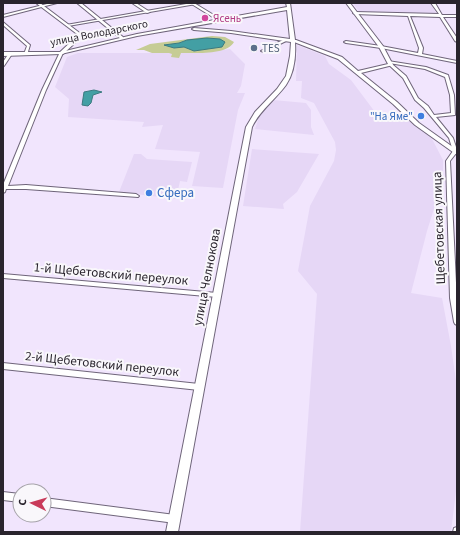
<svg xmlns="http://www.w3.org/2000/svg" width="460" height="535" font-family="'Source Sans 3',sans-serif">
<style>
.built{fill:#e6d7f6}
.green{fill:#c6cc95;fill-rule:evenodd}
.water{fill:#439fa4;stroke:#3b7a80}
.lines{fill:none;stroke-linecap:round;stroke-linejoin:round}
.minor-casing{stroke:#6f657a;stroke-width:2}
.tertiary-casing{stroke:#6f657a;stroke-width:2}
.secondary-casing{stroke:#6f657a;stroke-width:2}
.minor{fill:#fff;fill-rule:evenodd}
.tertiary{fill:#fff;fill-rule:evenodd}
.secondary{fill:#fff;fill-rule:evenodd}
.hotel-dot{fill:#d1479c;stroke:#f9f7fb;stroke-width:1.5}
.service-dot{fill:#5c6f8a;stroke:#f9f7fb;stroke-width:1.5}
.shop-dot{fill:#3f7fe0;stroke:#f9f7fb;stroke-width:1.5}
.labels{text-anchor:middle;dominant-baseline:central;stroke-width:4;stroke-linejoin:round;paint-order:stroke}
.far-hotel-label{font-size:11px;fill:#b23c85;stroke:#f9f7fb;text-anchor:start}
.far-street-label{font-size:11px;fill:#29242d;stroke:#f9f7fb}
.far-service-label{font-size:11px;fill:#4e5e75;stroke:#f9f7fb;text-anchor:start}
.far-shop-label{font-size:11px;fill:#366cbe;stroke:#f9f7fb;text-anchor:end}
.shop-label{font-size:13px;fill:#366cbe;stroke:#f9f7fb;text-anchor:start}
.street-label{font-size:13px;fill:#29242d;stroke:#f9f7fb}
</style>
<rect width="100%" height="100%" fill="#f1e5fd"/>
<!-- built -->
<path class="built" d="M353,3h77l8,13 -78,-3z
M297,45l28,11 4,8 22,16 30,40 20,-9 30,26 12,23v20l-16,51 -16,62 31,5 9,48 6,42v95l-6,49h-151l17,-238 -19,-23 12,-65 24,-45 2,-11 -1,-8 -21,-39 -13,-5 1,-17h-6z
M230,49l15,15 -4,22 -4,7h8l-7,17 -15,78 -31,-2 8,-34 -45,-3 8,-24 -21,2 2,-5 -76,-5 1,-18 -14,-12 12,-30 11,-4h122z
M273,100l33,3 5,7v17l3,8 -59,-6 6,-18z
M252,149l67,5 -22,38 -14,12 1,5 -41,-3z
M134,154h7l6,5 45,3 -5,20 -7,-1 -4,18 -57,-7z"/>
<!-- green -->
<path class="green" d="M212,36l13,1 9,5c-7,13 -38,11 -53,11l-2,5 -8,-1 1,-3 -3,-1h-17l-8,-3h-8l14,-6zM187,40h7l9,9c-10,2 -10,0 -19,-2 -8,-1 -9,2 -19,-2l14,-2z"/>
<!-- water -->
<path class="water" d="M207,38l13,1 5,3 -3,5 -28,4 -10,-4 -10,1 -10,-3 15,-2 8,-3z
M94,90l8,2 -9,3 -2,8 -3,3 -6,-1 2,-13z"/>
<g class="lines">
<!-- minor casing -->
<g class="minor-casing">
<path id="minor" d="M51,3h6l-54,14v-2z
M77,3h4l42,34v2h-2z
M132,3h4l14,9 -3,1z
M190,3h4l28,17 -3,1z
M431,3h4l7,12h15v2h-14l14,21v4l-2,-1 -15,-24 -30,-1 13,32 -1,6 35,7v2l-76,-15 -35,-5 -2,-1 2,-1 35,5 37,7 1,-5 -11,-32 -53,-2 -2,-1 2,-1 84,2z
M3,22l27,23 -3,10 -3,-1 3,-8 -24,-21z
M285,39l3,1 -24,12 -3,-1z
M60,52l3,1 -17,37 -38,96 18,-1 110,9 3,2 -1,1 -112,-8h-20l-1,3 -2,1v-8l39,-95z
M9,53l3,1 -8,12h-1v-4z
M388,61l38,6 22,8 6,20 1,20 -19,2 17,21 4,12v2l-7,9 7,142v22l-2,-1 -1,-2 -4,-24 -4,-137 7,-10 -4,-13 -25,-30 -9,-8 -12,-22 -14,-13 3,-1 14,12 12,22 10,8 6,9 17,-2 -1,-18 -5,-18 -20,-8 -36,-6h-1z
M3,274l214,19h2l1,2 -1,2h-2l-214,-19z
M3,363l196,21 3,1 1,2 -1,2 -3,1 -196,-21z
M3,492l17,2v8l-17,-2z
M44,498l131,17 3,1 1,3 -1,3 -3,1 -131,-17z
M457,527v5h-4l1,-4z"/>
</g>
<!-- tertiary casing -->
<g class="tertiary-casing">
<path id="tertiary" d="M36,3h4l41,31 -4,7 -14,13 -4,-1 15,-14 3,-5z
M346,3h4l33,43 10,19 -32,8 36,29 22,21 38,27v5l-42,-30 -22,-21 -55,-45 -44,-17v-2h2l46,17 16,14 30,-7 -9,-17z"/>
</g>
<!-- secondary casing -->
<g class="secondary-casing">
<path id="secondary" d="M192,3h10l-134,23 -2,-1z
M286,3h4l5,37 2,1 -2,1c1,15 -1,31 -9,43 -11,15 -26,25 -34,42l-74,405h-12l80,-405 9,-15 22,-23 9,-13 4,-20 1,-14 -60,-9 -37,-3 -2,-1 2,-1 37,3 59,8 -3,-29 -150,26 -76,18 -58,2v-4h58l76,-18 150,-27z"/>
</g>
<!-- minor -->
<use href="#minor" class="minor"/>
<!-- tertiary -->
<use href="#tertiary" class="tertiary"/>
<!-- secondary -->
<use href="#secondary" class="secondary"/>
</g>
<!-- markers -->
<circle class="hotel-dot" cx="205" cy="18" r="4"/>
<circle class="service-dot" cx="254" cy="48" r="4"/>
<g class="shop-dot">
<circle cx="421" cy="116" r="4"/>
<circle cx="149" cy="193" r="4"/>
</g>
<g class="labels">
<!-- far-hotel labels -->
<g class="far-hotel-label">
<text x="213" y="18">Ясень</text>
</g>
<!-- far-street labels -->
<g class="far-street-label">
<text transform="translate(99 33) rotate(-11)">улица Володарского</text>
</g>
<!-- far-service labels -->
<g class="far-service-label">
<text x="262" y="48">TES</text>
</g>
<!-- far-shop labels -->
<g class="far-shop-label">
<text x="413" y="116">"На Яме"</text>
</g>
<!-- shop labels -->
<g class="shop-label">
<text x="157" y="193">Сфера</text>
</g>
<!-- street labels -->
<g class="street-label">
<text transform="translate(439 228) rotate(-92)">Щебетовская улица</text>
<text transform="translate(111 274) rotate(5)">1-й Щебетовский переулок</text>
<text transform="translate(207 277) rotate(-79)">улица Челнокова</text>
<text transform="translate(102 364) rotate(6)">2-й Щебетовский переулок</text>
</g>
</g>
<!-- border -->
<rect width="460" height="535" fill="none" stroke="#29242d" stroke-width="8"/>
<!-- north arrow -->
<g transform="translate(32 503) rotate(275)"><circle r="19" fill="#f9f7fb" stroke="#a6a3a9"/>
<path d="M0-3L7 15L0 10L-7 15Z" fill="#c93a5a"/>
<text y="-6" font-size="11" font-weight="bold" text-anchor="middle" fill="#29242d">С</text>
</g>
</svg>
